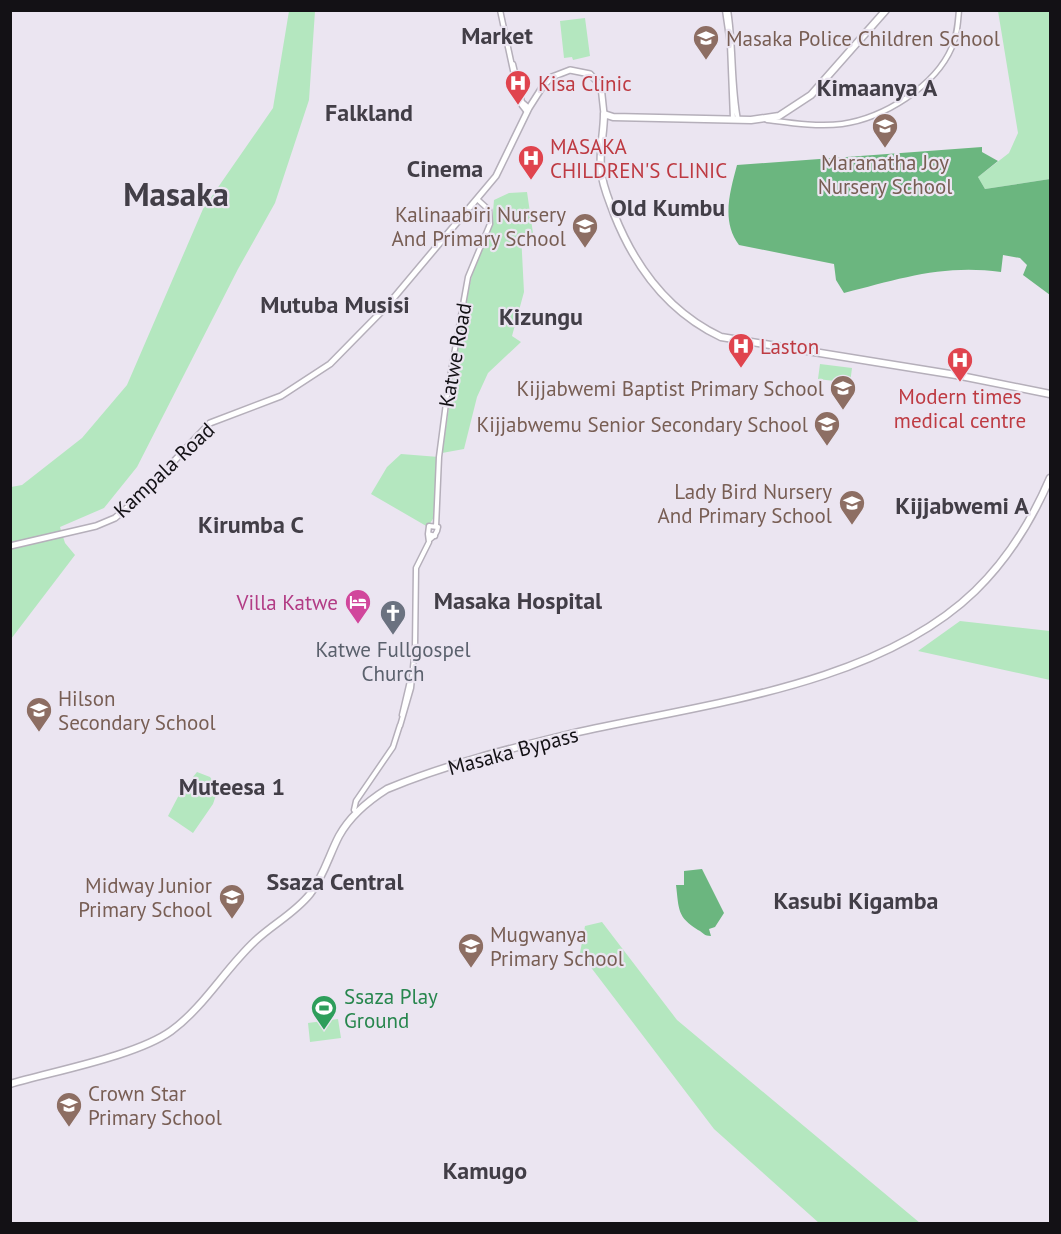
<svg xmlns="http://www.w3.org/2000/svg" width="1061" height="1234" font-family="'PT Sans',sans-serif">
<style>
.green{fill:#b4e7bf}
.forest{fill:#6bb67f}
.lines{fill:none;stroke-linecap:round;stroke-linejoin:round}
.minor-casing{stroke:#b5afba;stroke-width:7}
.major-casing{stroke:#b5afba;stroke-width:8}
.highway-casing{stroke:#b5afba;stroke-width:9}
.minor{stroke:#fff;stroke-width:4}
.major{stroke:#fff;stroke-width:5}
.highway{stroke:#fff;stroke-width:6}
.labels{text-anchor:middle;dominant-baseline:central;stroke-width:4.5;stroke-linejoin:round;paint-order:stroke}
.education-label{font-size:21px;fill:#785e54;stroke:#ebe5f1;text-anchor:end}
.health-label{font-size:21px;fill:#be3a42;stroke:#ebe5f1;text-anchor:start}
.street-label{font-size:21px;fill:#131115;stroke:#ebe5f1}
.hotel-label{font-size:21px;fill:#b23c85;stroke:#ebe5f1;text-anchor:end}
.worship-label{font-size:21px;fill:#5b616d;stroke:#ebe5f1}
.leisure-label{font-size:21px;fill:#27864d;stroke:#ebe5f1;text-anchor:start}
.quarter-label{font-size:24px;font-weight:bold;fill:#423e47;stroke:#ebe5f1}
.town-label{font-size:33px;font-weight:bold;fill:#423e47;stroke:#ebe5f1}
</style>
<rect width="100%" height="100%" fill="#ebe5f1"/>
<!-- green -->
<path class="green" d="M289,11h26l-6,89 -34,103 -37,66 -101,198 -33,41 -44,19 5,16 10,12 -64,84v-152l11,-2 60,-47 45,-53 76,-176 70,-101z
M998,11h52v168l-65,10 -7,-12 31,-24 9,-20z
M585,18l5,38 -17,4 -1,-3 -8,1 -4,-37z
M527,192l6,41 -12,1 3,58 -12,44 9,6 -33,31 -11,24 -13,52 -22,4 23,-148 11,-47 16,-34 2,-24 15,-7z
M820,364l32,4 -2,15 -32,-4z
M401,454l38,3 -5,60 -6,10 -57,-33 16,-27z
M960,621l90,10v49l-132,-29z
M197,772l13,5 8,12 -5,15 -20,29 -25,-17 12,-23z
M602,922l75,98 243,203h-101l-105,-94 -134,-176 5,-27z
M338,1019l3,19 -31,4 -2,-19z"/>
<!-- forest -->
<path class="forest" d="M982,147v5l16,9 -20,16 7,12 65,-10v116l-27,-20 4,-10 -7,-7 -17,-3 -2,17c-58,-8 -102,7 -157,21l-8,-13 -2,-16 -95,-19c-18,-24 -9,-53 -2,-80z
M702,869l22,44 -9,14 -6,2 2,7c-7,0 -7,-3 -13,-6 -21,-13 -19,-21 -22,-45h8v-14z"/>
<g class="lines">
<!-- minor casing -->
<g class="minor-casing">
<path id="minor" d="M500,10l20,93 7,9
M725,10l5,34 3,75
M728,10c6,37 3,73 10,110
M513,64l9,38 7,6
M767,120c24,3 51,7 75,4 41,-6 93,-37 110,-77 5,-11 6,-24 7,-37
M436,527l3,-70 9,-69 20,-111 22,-53 -1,-14 -12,-11
M429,540c5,-4 8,-6 9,-13l-9,-1 -1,8 7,2
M402,715l8,-34
M400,726l11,-38 4,-41 1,-79 13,-26 -1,-8
M357,811l-3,-1 2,-9 37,-54 7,-22"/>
</g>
<!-- major casing -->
<g class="major-casing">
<path id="major" d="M10,546l86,-20 19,-8 27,-23 68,-72 71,-27 49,-32 56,-57 110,-131 33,-68 14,-22 9,-9 18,-7 20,4 11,12 3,28"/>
</g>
<!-- highway casing -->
<g class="highway-casing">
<path id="highway" d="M886,10l-75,85 -32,21 -28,4 -138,-3 -9,-3c0,19 -5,37 -3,56 1,15 8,30 13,44 21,53 54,98 107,123l235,38 94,19
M10,1084c44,-13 126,-28 161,-53 33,-24 54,-62 84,-90 18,-17 40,-28 55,-47 14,-18 19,-39 29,-58 11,-20 29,-35 48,-47 60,-25 125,-41 187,-56 128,-29 303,-47 401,-142 33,-32 57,-71 75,-113"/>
</g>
<!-- minor -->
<use href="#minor" class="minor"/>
<!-- major -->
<use href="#major" class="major"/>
<!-- highway -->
<use href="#highway" class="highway"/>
</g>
<!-- icons -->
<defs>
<g id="school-pin" transform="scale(1.35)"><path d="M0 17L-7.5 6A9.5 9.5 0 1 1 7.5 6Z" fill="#8d6e63" stroke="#ebe5f1"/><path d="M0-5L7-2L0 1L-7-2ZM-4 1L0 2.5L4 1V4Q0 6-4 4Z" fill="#fff"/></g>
<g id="hospital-pin" transform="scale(1.35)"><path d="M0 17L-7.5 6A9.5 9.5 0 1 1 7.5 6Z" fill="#e0444e" stroke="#ebe5f1"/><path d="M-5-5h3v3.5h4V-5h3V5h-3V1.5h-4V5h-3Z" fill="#fff"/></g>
<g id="hotel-pin" transform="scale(1.35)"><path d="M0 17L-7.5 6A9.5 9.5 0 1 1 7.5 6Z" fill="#d1479c" stroke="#ebe5f1"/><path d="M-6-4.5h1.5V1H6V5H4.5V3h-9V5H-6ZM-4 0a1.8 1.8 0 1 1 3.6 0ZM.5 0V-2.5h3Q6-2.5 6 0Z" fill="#fff"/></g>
<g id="church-pin" transform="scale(1.35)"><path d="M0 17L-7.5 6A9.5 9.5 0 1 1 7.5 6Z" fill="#6b7280" stroke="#ebe5f1"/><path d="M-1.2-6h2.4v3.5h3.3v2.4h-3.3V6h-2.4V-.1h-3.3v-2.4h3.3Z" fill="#fff"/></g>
<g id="stadium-pin" transform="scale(1.35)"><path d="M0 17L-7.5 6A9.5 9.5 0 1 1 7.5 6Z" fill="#2e9e5b" stroke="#ebe5f1"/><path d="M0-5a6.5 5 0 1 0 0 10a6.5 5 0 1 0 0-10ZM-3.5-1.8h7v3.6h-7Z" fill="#fff"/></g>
</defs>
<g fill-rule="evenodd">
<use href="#school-pin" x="706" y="38"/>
<use href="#hospital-pin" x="518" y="83"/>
<use href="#school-pin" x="885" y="126"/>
<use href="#hospital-pin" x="531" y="158"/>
<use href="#school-pin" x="585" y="226"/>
<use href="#hospital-pin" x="741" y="346"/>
<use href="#hospital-pin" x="960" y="360"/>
<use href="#school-pin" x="843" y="388"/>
<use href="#school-pin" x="827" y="424"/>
<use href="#school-pin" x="852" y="503"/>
<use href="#hotel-pin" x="358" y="602"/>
<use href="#church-pin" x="393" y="613"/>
<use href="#school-pin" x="39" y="710"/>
<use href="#school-pin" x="232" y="897"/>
<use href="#school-pin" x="471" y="946"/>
<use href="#stadium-pin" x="324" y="1008"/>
<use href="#school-pin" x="69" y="1105"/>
</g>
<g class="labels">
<!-- education labels -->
<g class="education-label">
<text x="726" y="38" text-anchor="start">Masaka Police Children School</text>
<text x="885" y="162" text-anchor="middle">Maranatha Joy<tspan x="885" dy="24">Nursery School</tspan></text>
<text x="566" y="214">Kalinaabiri Nursery<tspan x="566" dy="24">And Primary School</tspan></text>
<text x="824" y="388">Kijjabwemi Baptist Primary School</text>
<text x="808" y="424">Kijjabwemu Senior Secondary School</text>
<text x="832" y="491">Lady Bird Nursery<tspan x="832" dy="24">And Primary School</tspan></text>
<text x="58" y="698" text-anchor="start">Hilson<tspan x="58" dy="24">Secondary School</tspan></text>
<text x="212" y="885">Midway Junior<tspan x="212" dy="24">Primary School</tspan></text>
<text x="490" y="934" text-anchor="start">Mugwanya<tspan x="490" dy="24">Primary School</tspan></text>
<text x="88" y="1093" text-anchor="start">Crown Star<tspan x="88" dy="24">Primary School</tspan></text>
</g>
<!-- health labels -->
<g class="health-label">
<text x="538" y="83">Kisa Clinic</text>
<text x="550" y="146">MASAKA<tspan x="550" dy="24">CHILDREN'S CLINIC</tspan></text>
<text x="760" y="346">Laston</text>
<text x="960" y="396" text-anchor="middle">Modern times<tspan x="960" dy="24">medical centre</tspan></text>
</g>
<!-- street labels -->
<g class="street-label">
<text transform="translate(455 355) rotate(-80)">Katwe Road</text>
<text transform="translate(164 470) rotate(-43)">Kampala Road</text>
<text transform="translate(513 751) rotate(-15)">Masaka Bypass</text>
</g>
<!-- hotel labels -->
<g class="hotel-label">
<text x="338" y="602">Villa Katwe</text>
</g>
<!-- worship labels -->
<g class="worship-label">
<text x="393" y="649">Katwe Fullgospel<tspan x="393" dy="24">Church</tspan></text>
</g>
<!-- leisure labels -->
<g class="leisure-label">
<text x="344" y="996">Ssaza Play<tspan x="344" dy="24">Ground</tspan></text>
</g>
<!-- quarter labels -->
<g class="quarter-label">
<text x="497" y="35">Market</text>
<text x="877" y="87">Kimaanya A</text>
<text x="369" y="112">Falkland</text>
<text x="445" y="168">Cinema</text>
<text x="668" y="207">Old Kumbu</text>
<text x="335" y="304">Mutuba Musisi</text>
<text x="541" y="316">Kizungu</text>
<text x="962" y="505">Kijjabwemi A</text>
<text x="251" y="524">Kirumba C</text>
<text x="518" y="600">Masaka Hospital</text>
<text x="232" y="786">Muteesa 1</text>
<text x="335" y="881">Ssaza Central</text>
<text x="856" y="900">Kasubi Kigamba</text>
<text x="485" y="1170">Kamugo</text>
</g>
<!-- town labels -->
<g class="town-label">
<text x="176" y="193">Masaka</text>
</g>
</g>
<!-- border -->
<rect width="1061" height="1234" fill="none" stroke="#131115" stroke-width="24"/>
</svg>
